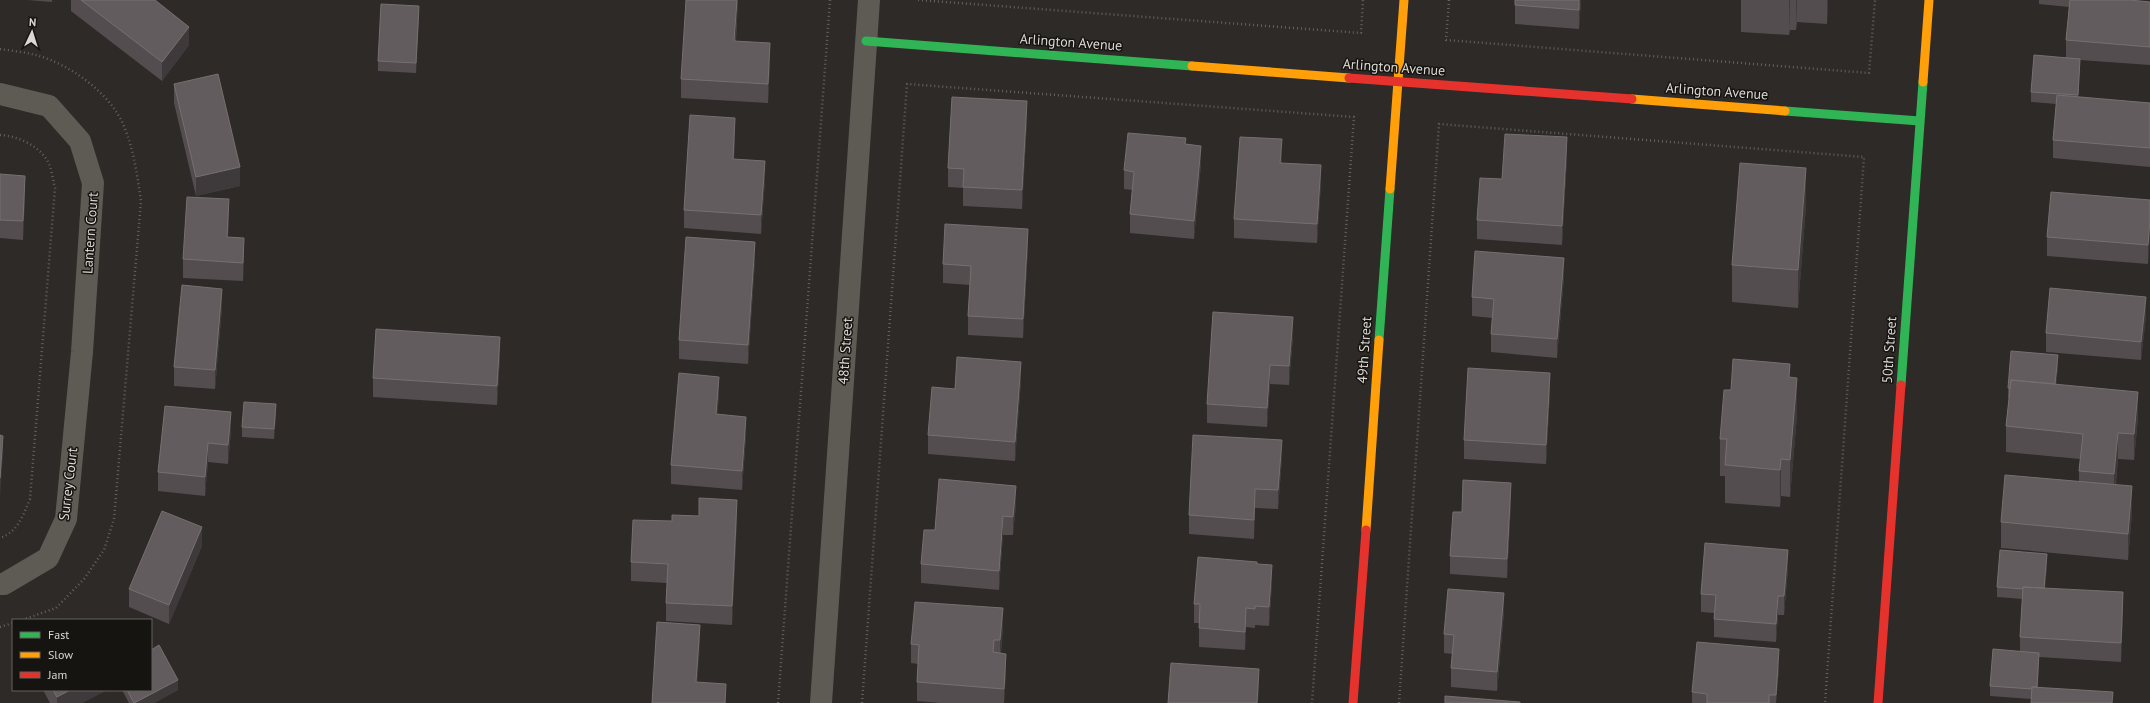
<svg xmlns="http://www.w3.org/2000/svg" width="2150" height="703" font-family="'PT Sans',sans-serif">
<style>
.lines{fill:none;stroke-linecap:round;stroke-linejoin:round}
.path{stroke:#66625e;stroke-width:2.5;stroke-dasharray:1 3;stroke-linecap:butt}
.street{stroke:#5e5a54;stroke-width:22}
.fast{stroke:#30b455;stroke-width:9}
.slow{stroke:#ff9f0a;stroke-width:9}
.jam{stroke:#e5322d;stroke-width:9}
.wall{fill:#544d50}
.shaded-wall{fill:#3e393a}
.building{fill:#635c5e;stroke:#767070}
.labels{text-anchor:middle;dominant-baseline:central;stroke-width:3;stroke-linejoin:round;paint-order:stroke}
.street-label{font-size:14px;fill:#dbd8d3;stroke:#161411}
</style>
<rect width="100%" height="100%" fill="#2d2a27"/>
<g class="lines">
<!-- path -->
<path class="path" d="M918,0l443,33 2,-33
M1449,0l-3,40 423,33 6,-73
M0,49c12,2 25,3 36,6 33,9 73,37 87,69 11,25 14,51 18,77l-27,318 -10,31 -20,29 -28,29 -34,12
M0,135c18,1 41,11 49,29 3,7 4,16 6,24l-25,311c-7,16 -12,33 -30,39
M0,627l13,-4
M778,703l52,-703
M862,703l45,-619 447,33 -42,586
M1399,703l40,-579 425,33 -39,546"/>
<!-- street -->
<path class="street" d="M0,94l49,12 31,35 13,42 -11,169 -16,167 -18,39 -44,26h-4
M821,703l48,-703"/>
<!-- fast -->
<path class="fast" d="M866,41l326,25
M1785,111l135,10
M1379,340l11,-151
M1901,385l22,-303"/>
<!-- slow -->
<path class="slow" d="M1192,66l157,12
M1923,82l6,-82
M1632,99l153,12
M1390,189l14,-189
M1366,530l13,-190"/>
<!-- jam -->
<path class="jam" d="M1349,78l283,21
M1353,703l13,-173
M1878,703l23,-318"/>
</g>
<!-- wall -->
<path class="wall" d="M27,0h25v2z
M71,0h84l34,45 -27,36 -91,-70z
M738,0l-2,41 34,21 -2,41 -87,-5v-19z
M1581,0l-2,29 -64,-5v-19z
M1741,0h87l-1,24 -30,-2 -1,8h-6l-1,5 -48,-3z
M2039,0h91l20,2v63l-70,-5 -2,37 72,6v64l-97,-9v-18l3,-36 -25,-2v-10l35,-35v-17l3,-33 -30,-3z
M419,16l-3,57 -38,-2v-10z
M174,84l66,102 -44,10 -22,-93z
M1027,120l-5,89 -59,-3v-18l-15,-1v-19z
M735,137l-1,22 31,21 -4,54 -77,-6v-18z
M1186,145l15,20 -7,74 -64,-6v-19l2,-24 -8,-1v-19z
M1567,156l-5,89 -85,-6v-19l25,-41z
M1282,158v5l39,21 -4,59 -83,-5v-19z
M0,174l25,21 -2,45 -23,-2z
M2150,200l-2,64 -101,-8v-19z
M1806,206l-8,102 -66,-6v-37z
M229,218l-1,19 16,20 -1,24 -60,-3v-19z
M1028,248l-5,90 -55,-3v-19l2,-31 -27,-2v-19z
M755,261l-7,103 -69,-5v-19z
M1564,277l-7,81 -66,-6v-18l1,-16 -20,-2v-19z
M222,308l-7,81 -41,-3v-19z
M2146,316l-5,44 -95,-8v-19z
M1293,336l-4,49 -19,-1 -3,43 -60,-4v-19z
M500,356l-3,49 -124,-8v-19z
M2058,365l-2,19 82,34 -4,42 -16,-1 -2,25 16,28 -4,48 -127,-12v-26l78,-41v-10l1,-12 -74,-7v-26l3,-28h-1v-10z
M1790,377l7,38 -7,82 -9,-1 -1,11 -55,-4v-27h-5v-37l11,-49z
M1021,381l-6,80 -87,-7v-19l27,-46z
M1550,391l-4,73 -82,-5v-19z
M719,395l-2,20 29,21 -4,54 -71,-6v-19z
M165,406l66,25 -3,33 -20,-2 -3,34 -47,-5v-19z
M276,414l-2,25 -32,-2v-10z
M1282,458l-4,51 -23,-1 -1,31 -65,-5v-19z
M1511,502l-4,76 -57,-4v-18l12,-44z
M1016,505l-3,30h-10l-4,55 -78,-7v-19l14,-34z
M699,516l38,3 -5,106 -66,-4v-18l1,-20 -36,-2v-19l41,-41z
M202,546l-33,78 -40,-17v-18z
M1257,564l15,20 -3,42 -14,-1v3l-9,-1 -1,23 -46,-3v-24h-5v-19z
M2047,564l-2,24 78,23 -2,51 -82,-5 -1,30 75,16 -82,-4 -41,-3v-10l30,-35v-14l2,-38 -25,-2v-10z
M1788,569l-4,46h-6l-2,27 -62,-5v-24l-13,-1v-18z
M1504,612l-7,79 -46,-4v-19l1,-14 -8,-1v-19z
M1003,627l-2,26 5,19 -2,31h-63l-24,-2v-19l1,-18 -7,-1v-19z
M1779,668l-3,35h-84v-11z
M43,690h64l-25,13h-32z
M122,690h56l-24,13h-25z"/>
<!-- shaded-wall -->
<path class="shaded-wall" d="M737,0h1l-4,60v-19z
M1579,0h2l-2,29z
M1789,0h1l-1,35z
M1796,0h1l-1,30z
M1827,0h1l-1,24z
M419,6v10l-3,57v-10z
M189,27v18l-27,36v-19z
M770,43v19l-2,41v-19z
M2080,59v10l-2,36v-10z
M1027,101v19l-5,89v-19z
M735,118v19l-2,41v-19z
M1567,137v19l-5,89v-19z
M1282,139v19l-2,23v-18z
M1201,146v19l-7,74v-18z
M765,161v19l-4,54v-19z
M1321,165v19l-4,59v-19z
M240,167v19l-44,10v-19z
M1806,168v38l-8,102v-38z
M25,176v19l-2,45v-19z
M229,199v19l-2,38v-19z
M2150,220v19l-2,25v-19z
M1028,229v19l-5,90v-19z
M244,238v19l-1,24v-18z
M755,242v19l-7,103v-19z
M1564,258v19l-7,81v-19z
M222,289v19l-7,81v-19z
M2146,297v19l-5,44v-18z
M1293,317v19l-4,49v-19z
M500,337v19l-3,49v-19z
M2058,355v10l-3,36v-10z
M1021,362v19l-6,80v-19z
M1270,365v19l-3,43v-19z
M1550,373v18l-4,73v-19z
M719,377v18l-3,38v-19z
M1797,378v37l-7,82v-37z
M2138,392v26l-4,42v-26z
M276,404v10l-2,25v-10z
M231,412v19l-3,33v-19z
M746,417v19l-4,54v-19z
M2118,433v26l-4,41v-26z
M3,436v19l-3,42v-19z
M1282,440v18l-4,51v-19z
M208,443v19l-3,34v-19z
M1781,459v37l-1,11v-37z
M1511,483v19l-4,76v-19z
M1016,486v19l-3,30v-18z
M2132,486v26l-4,48v-26z
M1255,489v19l-1,31v-19z
M737,500v19l-5,106v-19z
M1003,516v19l-4,55v-19z
M202,527v19l-33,78v-19z
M1788,550v19l-4,46v-19z
M2047,554v10l-3,37v-10z
M1272,565v19l-3,42v-19z
M2123,592v19l-2,51v-19z
M1504,593v19l-7,79v-19z
M1778,596v19l-2,27v-18z
M1003,608v19l-3,32v-19z
M1246,608v19l-1,23v-18z
M700,625v19l-4,57v-19z
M1779,649v19l-3,35z
M2039,653v10l-2,36v-10z
M1006,654v18l-2,31v-14z
M1259,669v19l-1,15h-1z
M178,680v10l-24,13h-19z
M726,684v19h-1z
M70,690h37l-25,13h-25v-6z"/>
<!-- building -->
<path class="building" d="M81,0h74l34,27 -27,35z
M686,0h51l-3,41 36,2 -2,41 -87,-5z
M1515,0h64v10l-64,-5z
M2070,0h60l20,2v45l-84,-7z
M381,4l38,2 -3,57 -38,-2z
M2034,55l46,4 -2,36 -47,-3z
M218,74l22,93 -44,10 -22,-93z
M2057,95l93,8v45l-97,-8z
M952,97l75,4 -5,89 -59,-3 1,-18 -16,-1z
M690,115l45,3 -2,41 32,2 -4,54 -77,-5z
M1128,133l58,5 -1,6 16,2 -7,75 -64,-7 4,-42 -10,-2z
M1505,134l62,3 -5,89 -85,-6 3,-42 22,1z
M1240,137l42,2 -2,24 41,2 -4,59 -83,-5z
M1740,163l66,5 -8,102 -66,-5z
M0,174l25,2 -2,45 -23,-1z
M2051,192l99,8v20l-2,25 -101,-8z
M187,197l42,2 -2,38 17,1 -1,25 -60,-4z
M945,224l83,5 -5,90 -55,-3 3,-50 -28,-2z
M686,237l69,5 -7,103 -69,-5z
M1475,251l89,7 -7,81 -66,-5 3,-35 -22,-2z
M182,285l40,4 -7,81 -41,-3z
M2050,288l96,9 -5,45 -95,-9z
M1213,312l80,5 -4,49 -19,-1 -3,43 -60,-4z
M376,329l124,8 -3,49 -124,-8z
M2011,351l47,4 -3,29 -44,-4 -1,8h-2z
M957,357l64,5 -6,80 -87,-7 4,-48 23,2z
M1733,359l57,5 -1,13 8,1 -7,82 -9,-1 -1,11 -55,-5 2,-26h-7l4,-49h7z
M1468,368l82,5 -4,72 -82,-5z
M679,373l40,4 -3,37 30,3 -4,54 -71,-6z
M2011,380l127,12 -4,42 -16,-1 -4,41 -35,-3 4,-37 -77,-8z
M244,402l32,2 -2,25 -32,-2z
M165,406l66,6 -3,33 -20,-2 -3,34 -47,-5z
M0,435l3,1 -3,42z
M1193,435l89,5 -4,50 -23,-1 -1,31 -65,-5z
M2005,475l127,11 -4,48 -127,-12z
M939,479l77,7 -3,31 -10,-1 -4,55 -78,-7 3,-34h11z
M1463,480l48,3 -4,76 -57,-3 3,-44h9z
M699,498l38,2 -5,106 -66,-3 2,-39 -37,-2 2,-42 39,1v-6l27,1z
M162,511l40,16 -33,78 -40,-16z
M1705,543l83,7 -4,46h-6l-2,28 -62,-5 2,-24 -15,-1z
M2000,550l47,4 -3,34 -21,-1v2l-26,-2z
M1198,557l59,5v2l15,1 -3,42 -14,-1v3l-9,-1 -1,24 -46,-4 1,-24h-6z
M2023,587l100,5 -2,51 -101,-6z
M1448,589l56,4 -7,79 -46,-4 3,-33 -10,-1z
M915,602l88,6 -3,32h-6l-1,12 13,2 -2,35 -87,-7 2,-37 -8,-1z
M657,622l43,3 -4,57 30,2 -1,19h-73z
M1697,642l82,7 -3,46h-7v8h-62v-9l-15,-2z
M159,645l19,35 -44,23 -7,-13h24v-40z
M1993,649l46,4 -2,34h-5v2l-42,-3z
M1171,663l88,6 -2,34h-89z
M2032,687l81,5 -1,11h-81z
M53,690h17l-13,7z
M1445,696l75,6v1h-75z"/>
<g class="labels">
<!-- street labels -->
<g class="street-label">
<text transform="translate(1071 42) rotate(4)">Arlington Avenue</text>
<text transform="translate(1394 67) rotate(4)">Arlington Avenue</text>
<text transform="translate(1717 91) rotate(4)">Arlington Avenue</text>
<text transform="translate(90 233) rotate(-86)">Lantern Court</text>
<text transform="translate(1364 350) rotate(-86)">49th Street</text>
<text transform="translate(1889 350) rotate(-86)">50th Street</text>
<text transform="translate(845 351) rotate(-86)">48th Street</text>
<text transform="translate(68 484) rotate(-83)">Surrey Court</text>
</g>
</g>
<!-- legend -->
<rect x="12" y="619" width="140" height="72" fill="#161411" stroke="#65625f"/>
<rect x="20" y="632" width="20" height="6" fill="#30b455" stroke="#65625f"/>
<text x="48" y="639" font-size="12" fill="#dbd8d3">Fast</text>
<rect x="20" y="652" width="20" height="6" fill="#ff9f0a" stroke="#65625f"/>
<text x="48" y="659" font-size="12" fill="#dbd8d3">Slow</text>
<rect x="20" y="672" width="20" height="6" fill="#e5322d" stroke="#65625f"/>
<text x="48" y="679" font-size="12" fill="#dbd8d3">Jam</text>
<!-- north arrow -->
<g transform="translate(32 32) rotate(4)" stroke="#161411" stroke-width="3" paint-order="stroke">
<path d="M0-3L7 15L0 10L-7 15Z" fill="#dbd8d3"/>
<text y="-6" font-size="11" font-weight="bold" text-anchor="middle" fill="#dbd8d3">N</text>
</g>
</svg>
